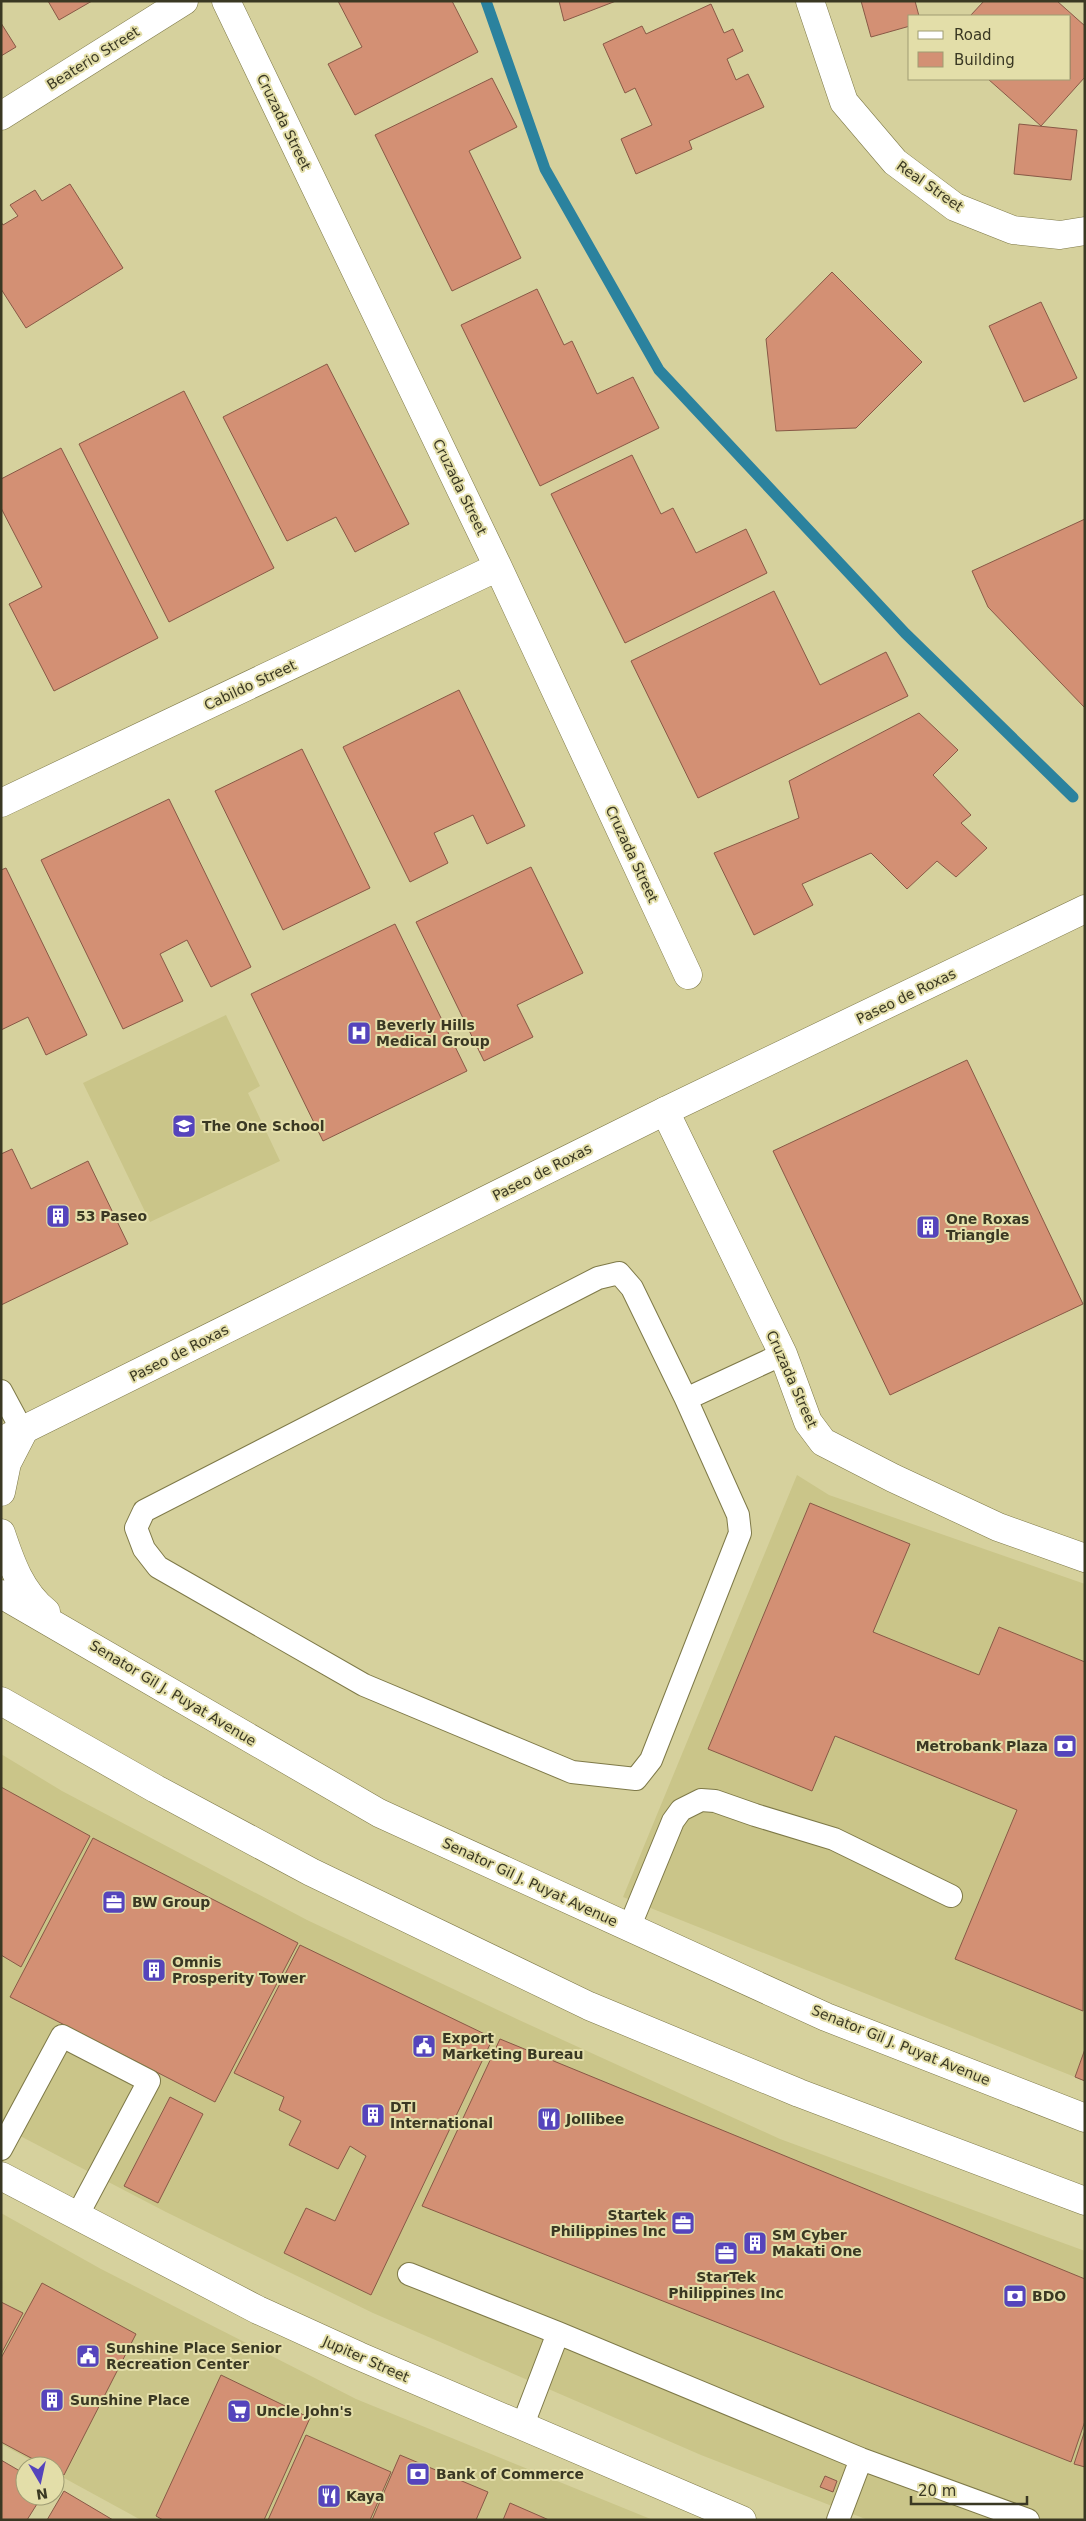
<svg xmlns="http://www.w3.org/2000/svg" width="1086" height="2521" font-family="'DejaVu Sans',sans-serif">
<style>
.built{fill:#cac589}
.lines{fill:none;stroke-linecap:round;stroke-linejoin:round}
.stream{stroke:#2b829e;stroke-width:11}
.building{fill:#d39074;stroke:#885946}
.service-casing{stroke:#7e7948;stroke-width:24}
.minor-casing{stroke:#7e7948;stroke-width:29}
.secondary-casing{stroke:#7e7948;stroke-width:29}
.primary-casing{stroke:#7e7948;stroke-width:29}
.service{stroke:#fff;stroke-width:22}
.minor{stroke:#fff;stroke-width:28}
.secondary{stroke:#fff;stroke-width:28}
.primary{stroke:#fff;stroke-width:28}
.labels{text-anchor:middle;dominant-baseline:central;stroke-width:4;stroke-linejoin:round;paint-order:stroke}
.street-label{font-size:14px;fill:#3a3823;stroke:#e3dea9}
.poi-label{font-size:14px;font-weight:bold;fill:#3a3823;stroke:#e3dea9;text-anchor:start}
</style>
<rect width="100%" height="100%" fill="#d6d19d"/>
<!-- built -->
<path class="built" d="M226,1015l34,71 -12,7 32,68 -130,61 -67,-139z
M797,1475l32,20 256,89v465l-10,28 -452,-180z
M1,1754l61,37 245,129 212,100 261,119 305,112v269h-217l-167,-65 -328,-142 -207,-101 -165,-86z
M1,2213l100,56 255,130 297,121h-512l-86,-47v-7h-13l-41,-22z"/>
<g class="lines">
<!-- stream -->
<path class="stream" d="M486,1l59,168 114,201 246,263 168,164"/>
</g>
<!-- building -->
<path class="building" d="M48,1h44l-33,19z
M338,1h114l26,51 -123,63 -27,-51 34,-17z
M559,1h57l-52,20z
M861,1h54l4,15h-9v10l-39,11z
M984,1h73l28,25v51l-44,49 -53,-47h82v-63h-100z
M711,4l13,29 9,-4 10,22 -16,8 9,21 12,-6 16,33 -75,34 3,8 -56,25 -15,-35 31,-14 -17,-37 -10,5 -22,-49 39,-18 4,8z
M1,23l15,24 -15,9z
M492,78l25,49 -48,24 52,107 -69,33 -77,-156z
M1019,124l58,6 -6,50 -57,-6z
M70,184l53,84 -97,60 -25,-39v-67l2,3 15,-9 -8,-11 25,-15 7,11z
M832,272l90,90 -66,66 -80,3 -10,-92z
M537,289l27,56 8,-4 25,53 36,-17 26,51 -119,58 -79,-161z
M1041,302l36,76 -53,24 -35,-76z
M327,364l82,160 -54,28 -19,-35 -49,24 -64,-124z
M184,391l90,177 -105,54 -90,-178z
M61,448l97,190 -104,53 -45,-87 33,-17 -41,-79v-29z
M632,455l29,59 12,-6 23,45 50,-24 21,44 -142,70 -74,-149z
M1085,519v189l-97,-101 -16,-36z
M774,591l46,94 66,-33 22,44 -210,102 -67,-137z
M459,690l66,136 -38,18 -14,-29 -39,18 14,30 -38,19 -67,-135z
M919,713l39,37 -25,25 38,40 -10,8 26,25 -31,29 -19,-16 -30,28 -36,-36 -69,31 11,21 -59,30 -40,-82 85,-35 -10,-37z
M302,749l68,139 -87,42 -68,-139z
M169,799l82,168 -40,20 -24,-47 -27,14 23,47 -60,28 -82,-169z
M531,867l52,106 -66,32 16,32 -49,24 -68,-139z
M6,868l81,167 -41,20 -18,-38 -27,13v-160z
M395,924l72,147 -144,70 -72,-147z
M967,1060l116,244 -193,91 -117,-244z
M12,1149l19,40 57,-28 40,83 -127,61v-151z
M810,1503l100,41 -37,88 106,43 20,-48 86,35 -2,349 -128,-52 62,-149 -182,-74 -23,55 -104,-42z
M1,1787l89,49 -69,131 -20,-12z
M93,1838l205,105 -83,159 -205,-105z
M300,1945l193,93 -122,257 -87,-42 22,-45 29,13 31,-65 -16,-10 -12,23 -49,-24 12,-24 -22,-11 5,-13 -50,-24z
M500,2039l585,240v142l-14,41 -649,-256z
M1085,2049v32l-10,-4z
M170,2097l33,17 -45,89 -34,-17z
M42,2283l94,51 -72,141 -9,-4v-5h-9l-45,-24v-84z
M1,2302l22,11 -22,41z
M221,2375l89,43 -46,102h-101l-7,-4z
M1085,2430v37l-11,-3z
M306,2435l85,37 -21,48h-102z
M400,2455l88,37 -12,28h-104z
M1,2460l24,14v22h17l-15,24h-26z
M825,2476l12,5 -4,11 -13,-5z
M64,2491l49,29h-66z
M510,2503l39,17h-46z"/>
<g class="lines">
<!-- service casing -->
<g class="service-casing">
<path id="service" d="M619,1273l13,15 54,111 52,116 2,18 -89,227 -15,19 -64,-7 -208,-87 -206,-118 -14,-18 -8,-21 8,-17 454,-233z
M1,1391l22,41
M686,1399l97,-45
M629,1928l44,-107 8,-11 20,-10 14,1 40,14 79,24 117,57
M1,2149l61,-113 87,45 -72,135
M409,2274l149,59 303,126 167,61
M522,2427l36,-94
M838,2520l23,-61"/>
</g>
<!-- minor casing -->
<g class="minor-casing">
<path id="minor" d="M226,1l272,566 190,408
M810,1l34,101 51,60 60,45 58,23 47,5 25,-4
M1,116l183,-115
M1,803l497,-236
M665,1111l118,243 25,68 15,20 70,36 105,49 87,31
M1,2176l257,134 101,46 383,164"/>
</g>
<!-- secondary casing -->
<g class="secondary-casing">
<path id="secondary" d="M1,1441l664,-330 420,-202"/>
</g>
<!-- primary casing -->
<g class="primary-casing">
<path id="primary" d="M1,1492l6,-29 16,-31
M1,1533c10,30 20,59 45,79
M1,1594l378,219 447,204 259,101
M1,1701l155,88 155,83 278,134 210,87 286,108"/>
</g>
<!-- service -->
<use href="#service" class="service"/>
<!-- minor -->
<use href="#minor" class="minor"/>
<!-- secondary -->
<use href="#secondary" class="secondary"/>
<!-- primary -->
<use href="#primary" class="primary"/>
</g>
<!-- icons -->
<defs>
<g id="hospital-square" transform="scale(1.25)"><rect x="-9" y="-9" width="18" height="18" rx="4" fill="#5544bc" stroke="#e3dea9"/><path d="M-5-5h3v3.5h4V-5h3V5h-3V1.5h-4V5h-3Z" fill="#fff"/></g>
<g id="university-square" transform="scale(1.25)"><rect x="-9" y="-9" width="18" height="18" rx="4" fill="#5544bc" stroke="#e3dea9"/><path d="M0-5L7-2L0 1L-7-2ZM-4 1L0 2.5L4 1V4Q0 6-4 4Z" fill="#fff"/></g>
<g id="building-square" transform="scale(1.25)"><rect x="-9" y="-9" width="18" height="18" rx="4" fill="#5544bc" stroke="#e3dea9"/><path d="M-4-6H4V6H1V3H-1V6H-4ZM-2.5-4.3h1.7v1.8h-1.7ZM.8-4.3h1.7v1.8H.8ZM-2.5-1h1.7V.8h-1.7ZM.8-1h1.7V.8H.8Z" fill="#fff"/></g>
<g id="bank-square" transform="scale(1.25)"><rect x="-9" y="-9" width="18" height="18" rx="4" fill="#5544bc" stroke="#e3dea9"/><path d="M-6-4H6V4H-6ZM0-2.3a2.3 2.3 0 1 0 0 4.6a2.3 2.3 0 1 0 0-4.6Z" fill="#fff"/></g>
<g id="office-square" transform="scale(1.25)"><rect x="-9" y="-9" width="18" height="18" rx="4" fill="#5544bc" stroke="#e3dea9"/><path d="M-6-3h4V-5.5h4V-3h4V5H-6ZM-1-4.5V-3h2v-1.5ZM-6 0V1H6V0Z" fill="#fff"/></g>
<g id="civic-square" transform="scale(1.25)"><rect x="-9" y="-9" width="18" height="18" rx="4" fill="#5544bc" stroke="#e3dea9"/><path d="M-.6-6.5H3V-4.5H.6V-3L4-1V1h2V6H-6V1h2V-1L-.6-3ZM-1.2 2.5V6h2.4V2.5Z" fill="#fff"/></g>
<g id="restaurant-square" transform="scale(1.25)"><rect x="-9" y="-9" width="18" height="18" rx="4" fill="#5544bc" stroke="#e3dea9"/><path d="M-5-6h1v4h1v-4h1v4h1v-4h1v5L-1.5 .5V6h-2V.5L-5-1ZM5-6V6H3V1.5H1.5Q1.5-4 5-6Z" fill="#fff"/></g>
<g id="supermarket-square" transform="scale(1.25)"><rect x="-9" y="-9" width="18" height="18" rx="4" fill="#5544bc" stroke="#e3dea9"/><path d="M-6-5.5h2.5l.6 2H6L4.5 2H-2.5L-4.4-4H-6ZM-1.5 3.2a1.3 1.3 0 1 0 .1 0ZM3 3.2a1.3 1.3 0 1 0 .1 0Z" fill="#fff"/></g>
</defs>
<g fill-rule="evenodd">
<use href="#hospital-square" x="359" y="1033"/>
<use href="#university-square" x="184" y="1126"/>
<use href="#building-square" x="58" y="1216"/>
<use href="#building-square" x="928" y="1227"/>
<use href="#bank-square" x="1065" y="1746"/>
<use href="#office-square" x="114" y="1902"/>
<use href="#building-square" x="154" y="1970"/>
<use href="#civic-square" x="424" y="2046"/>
<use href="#building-square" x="373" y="2115"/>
<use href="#restaurant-square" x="549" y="2119"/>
<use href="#office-square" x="683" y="2223"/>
<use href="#building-square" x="755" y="2243"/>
<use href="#office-square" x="726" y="2253"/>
<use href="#bank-square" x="1015" y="2296"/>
<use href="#civic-square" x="88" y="2356"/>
<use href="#building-square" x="52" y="2400"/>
<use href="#supermarket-square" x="239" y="2411"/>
<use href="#bank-square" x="418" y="2474"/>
<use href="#restaurant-square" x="329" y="2496"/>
</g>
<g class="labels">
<!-- street labels -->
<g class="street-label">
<text transform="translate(93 58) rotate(-32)">Beaterio Street</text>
<text transform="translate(284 122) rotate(64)">Cruzada Street</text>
<text transform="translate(930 186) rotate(35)">Real Street</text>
<text transform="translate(460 487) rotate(64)">Cruzada Street</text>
<text transform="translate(250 685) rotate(-25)">Cabildo Street</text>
<text transform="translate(632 854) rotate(65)">Cruzada Street</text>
<text transform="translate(906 996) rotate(-26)">Paseo de Roxas</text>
<text transform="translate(542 1172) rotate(-27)">Paseo de Roxas</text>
<text transform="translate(179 1353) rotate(-27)">Paseo de Roxas</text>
<text transform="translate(792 1379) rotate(66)">Cruzada Street</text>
<text transform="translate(173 1693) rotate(31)">Senator Gil J. Puyat Avenue</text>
<text transform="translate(530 1882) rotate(25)">Senator Gil J. Puyat Avenue</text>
<text transform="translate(901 2045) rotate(22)">Senator Gil J. Puyat Avenue</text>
<text transform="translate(366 2359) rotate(24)">Jupiter Street</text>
</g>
<!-- poi labels -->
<g class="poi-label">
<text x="376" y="1025">Beverly Hills<tspan x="376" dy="16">Medical Group</tspan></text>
<text x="202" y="1126">The One School</text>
<text x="76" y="1216">53 Paseo</text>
<text x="946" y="1219">One Roxas<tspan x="946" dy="16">Triangle</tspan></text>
<text x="1048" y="1746" text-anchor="end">Metrobank Plaza</text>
<text x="132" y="1902">BW Group</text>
<text x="172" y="1962">Omnis<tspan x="172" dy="16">Prosperity Tower</tspan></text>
<text x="442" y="2038">Export<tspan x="442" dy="16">Marketing Bureau</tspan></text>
<text x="390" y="2107">DTI<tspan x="390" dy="16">International</tspan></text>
<text x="566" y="2119">Jollibee</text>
<text x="666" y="2215" text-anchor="end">Startek<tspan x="666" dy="16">Philippines Inc</tspan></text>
<text x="772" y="2235">SM Cyber<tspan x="772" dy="16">Makati One</tspan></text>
<text x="726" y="2277" text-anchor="middle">StarTek<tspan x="726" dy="16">Philippines Inc</tspan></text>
<text x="1032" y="2296">BDO</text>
<text x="106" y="2348">Sunshine Place Senior<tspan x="106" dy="16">Recreation Center</tspan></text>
<text x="70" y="2400">Sunshine Place</text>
<text x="256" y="2411">Uncle John's</text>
<text x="436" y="2474">Bank of Commerce</text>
<text x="346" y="2496">Kaya</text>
</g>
</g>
<!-- border -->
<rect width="1086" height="2521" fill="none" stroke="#3a3823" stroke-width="5"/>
<!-- legend -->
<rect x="908" y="15" width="162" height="65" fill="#e3dea9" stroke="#9f9c73"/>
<rect x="918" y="31" width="25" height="8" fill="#ffffff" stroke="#9f9c73"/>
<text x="954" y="40" font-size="15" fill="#3a3823">Road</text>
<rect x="918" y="52" width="25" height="15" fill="#d39074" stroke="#9f9c73"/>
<text x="954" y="65" font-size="15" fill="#3a3823">Building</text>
<!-- north arrow -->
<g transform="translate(40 2481) rotate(171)"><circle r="24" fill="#e3dea9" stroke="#9f9c73"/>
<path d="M0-4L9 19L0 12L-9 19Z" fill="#5544bc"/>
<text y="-8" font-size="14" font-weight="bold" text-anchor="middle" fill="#3a3823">N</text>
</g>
<!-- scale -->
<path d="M911 2496v8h116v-8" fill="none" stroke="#3a3823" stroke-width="2.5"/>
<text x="918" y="2496" font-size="15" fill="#3a3823" stroke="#e3dea9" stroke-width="4" paint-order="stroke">20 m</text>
</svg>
